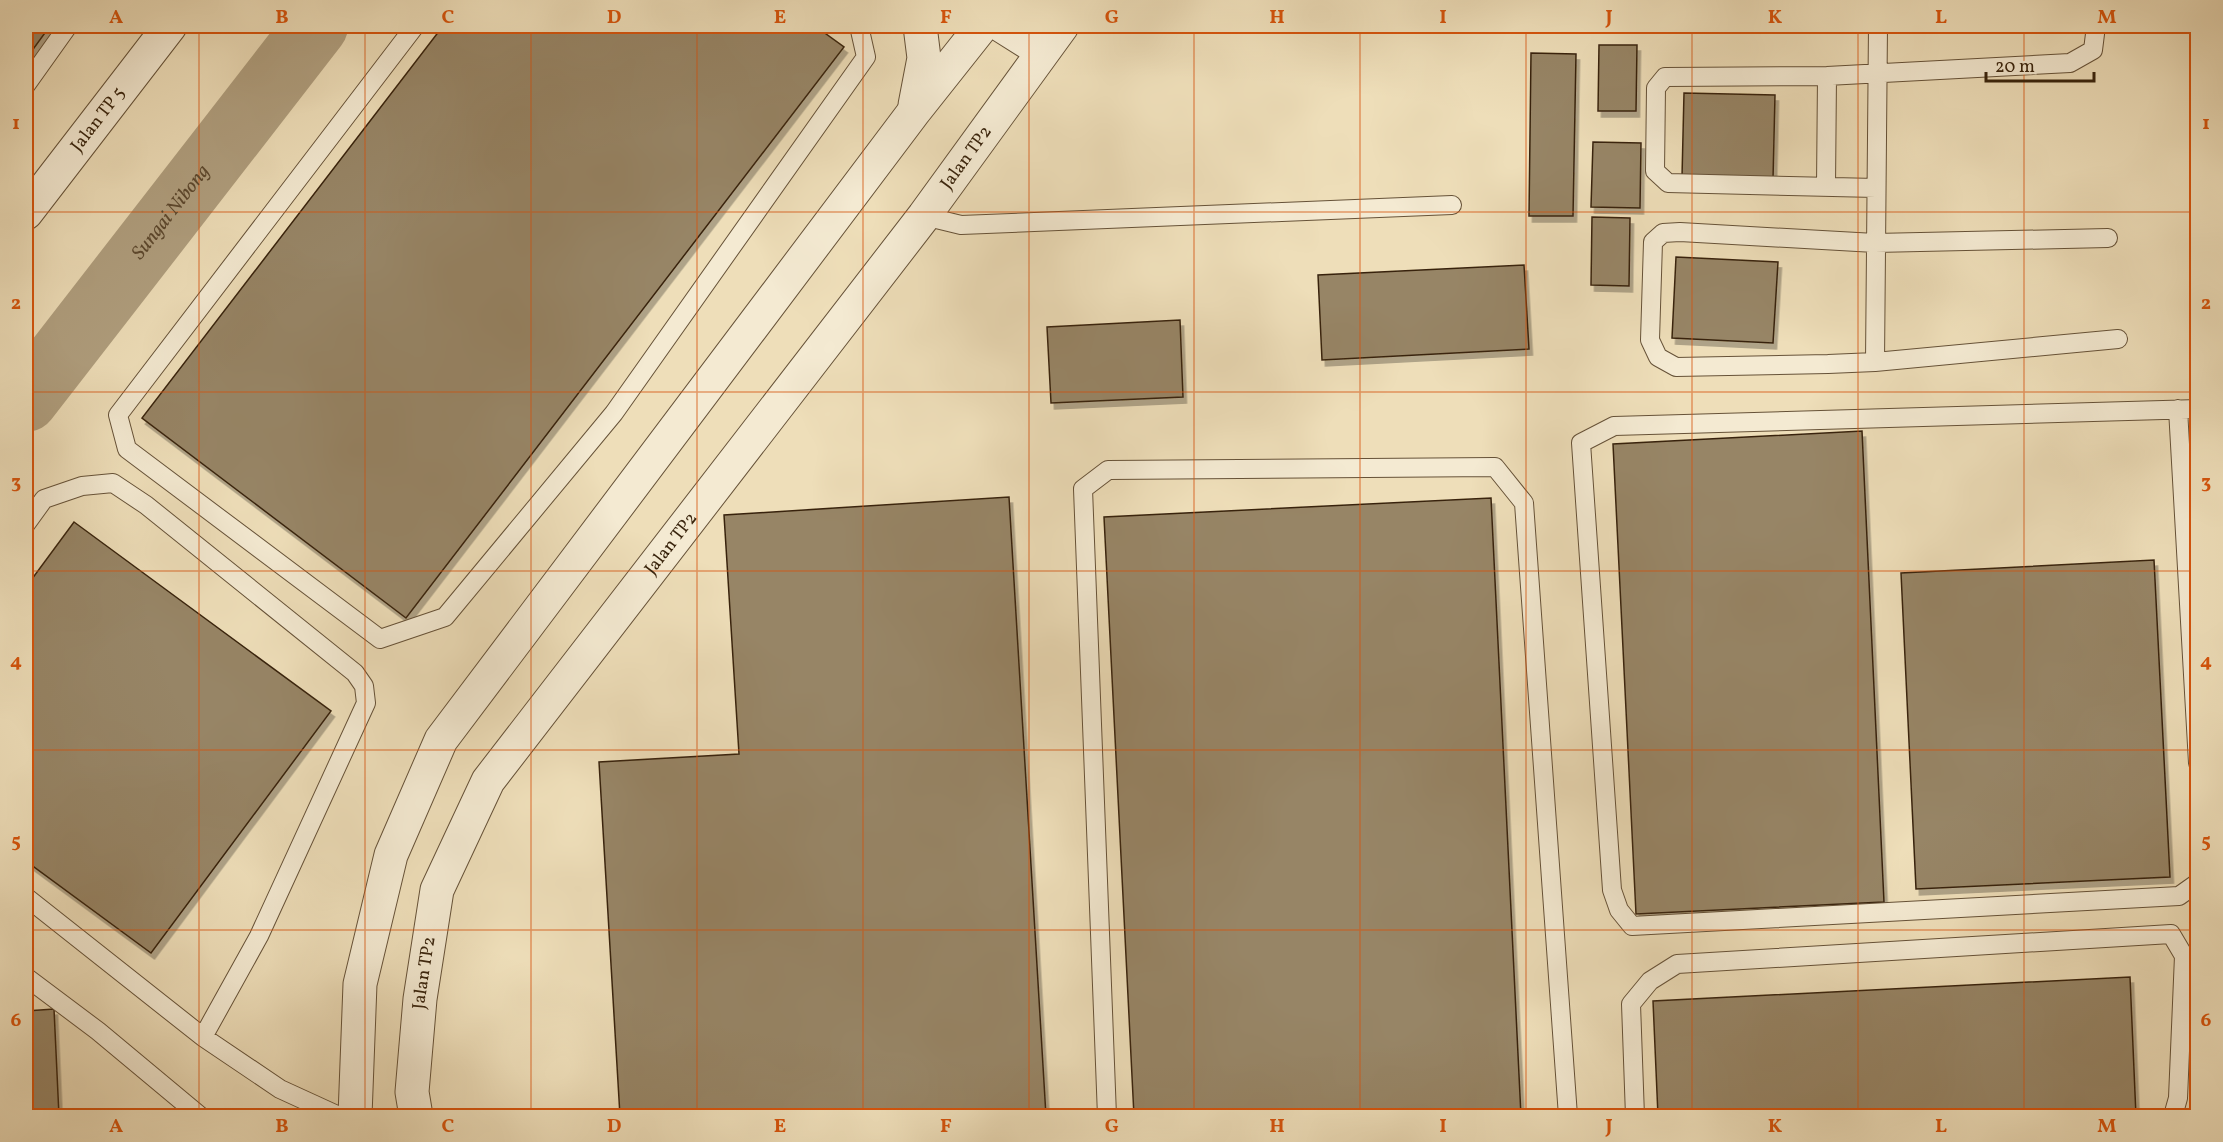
<svg xmlns="http://www.w3.org/2000/svg" width="2223" height="1142" font-family="Vollkorn,serif">
<style>
.lines{fill:none;stroke-linecap:round;stroke-linejoin:round}
.river{stroke:#b09f7f;stroke-width:64}
.building{fill:#978566;stroke:#39240d;stroke-width:1.5;filter:url(#shadow)}
.service-casing{stroke:#665238;stroke-width:20}
.minor-casing{stroke:#665238;stroke-width:35}
.tertiary-casing{stroke:#665238;stroke-width:35}
.service{stroke:#f4ead2;stroke-width:18}
.minor{stroke:#f4ead2;stroke-width:33}
.tertiary{stroke:#f4ead2;stroke-width:33}
.grid{fill:none;stroke:#d6540c;stroke-width:1.5;stroke-opacity:0.55}
.labels{text-anchor:middle;dominant-baseline:central;stroke-width:4.5;stroke-linejoin:round;paint-order:stroke}
.street-label{font-size:18px;fill:#39240d;stroke:#f4ead2}
.water-label{font-size:20px;font-style:italic;fill:#5d492f;stroke:#f4ead2}
.neatline{fill:none;stroke:#d6540c;stroke-width:2}
.grid-label{font-size:20px;text-anchor:middle;font-weight:bold;fill:#d6540c}
</style>
<defs>
<filter id="shadow"><feDropShadow dx="3.5" dy="6" stdDeviation="0" flood-color="#0004"/></filter>
</defs>
<rect width="100%" height="100%" fill="#eedeb9"/>
<filter id="stains"><feTurbulence type="fractalNoise" baseFrequency=".00333" numOctaves="4"/><feColorMatrix values="0 0 0 0 .2 0 0 0 0 .09 0 0 0 0 .02 0 0 0 .5 -.17"/></filter>
<radialGradient id="worn" r=".72"><stop offset=".6" stop-color="#630" stop-opacity="0"/><stop offset="1" stop-color="#630" stop-opacity=".3"/></radialGradient>
<g class="lines">
<!-- river -->
<path class="river" id="s1" d="M26,400l290,-374"/>
</g>
<!-- building -->
<path class="building" d="M26,26h24l-24,33z
M443,26h372l29,21 -438,571 -264,-200z
M1599,45h38l-1,66h-38z
M1531,53l45,1 -3,162h-44z
M1684,93l91,2 -2,84 -91,-2z
M1593,142l48,1 -1,65 -49,-1z
M1592,217l38,1 -1,68 -38,-1z
M1676,257l102,5 -5,81 -101,-5z
M1524,265l5,84 -207,11 -4,-85z
M1180,320l3,77 -132,6 -4,-76z
M1862,431l22,471 -248,12 -23,-470z
M1009,497l37,619h-426l-21,-354 140,-8 -15,-239z
M1491,498l30,618h-387l-30,-599z
M74,522l257,189 -180,242 -125,-92v-274z
M2154,560l16,317 -254,12 -15,-316z
M2130,977l6,139h-478l-5,-115z
M54,1009l5,107h-33v-105z"/>
<g class="lines">
<!-- service casing -->
<g class="service-casing">
<path id="service" d="M415,26l-297,389 9,34 253,190 65,-22 169,-204 252,-356 -7,-31
M1878,26l-3,336 243,-23
M26,85l42,-59
M1826,186l1,-110
M1876,188l-208,-5 -13,-12 1,-83 9,-11 162,-1 243,-13 23,-13 3,-24
M924,216l37,9 491,-20
M1875,362l-47,2 -152,3 -18,-10 -8,-17 3,-98 10,-9 17,-1 195,11 233,-5
M2178,409l20,354
M2198,409l-584,17 -33,17 31,447 7,20 13,16 547,-30 17,-12 2,-3
M26,524l18,-25 38,-13 31,-3 33,22 209,168 9,13 2,17 -107,233 -56,101
M26,897l177,140 77,52 59,27
M26,977l72,54 102,85
M1107,1116l-24,-627 25,-19 387,-3 29,36 44,613
M1635,1116l-4,-112 19,-23 27,-17 494,-30 13,22 -6,142 -5,18"/>
</g>
<!-- minor casing -->
<g class="minor-casing">
<g id="minor">
<path d="M1002,26l40,25"/>
<path id="s2" d="M26,213l144,-187"/>
</g>
</g>
<!-- tertiary casing -->
<g class="tertiary-casing">
<g id="tertiary">
<path d="M915,105l9,-47 -4,-32"/>
<path d="M355,1116l5,-132 31,-129 50,-115 472,-627 69,-87"/>
<path id="s3" d="M416,1116l-4,-24 8,-93 17,-109 51,-109 436,-565 138,-190"/>
</g>
</g>
<!-- service -->
<use href="#service" class="service"/>
<!-- minor -->
<use href="#minor" class="minor"/>
<!-- tertiary -->
<use href="#tertiary" class="tertiary"/>
</g>
<!-- grid -->
<path class="grid" d="M199,26v1090M365,26v1090M531,26v1090M697,26v1090M863,26v1090M1029,26v1090M1194,26v1090M1360,26v1090M1526,26v1090M1692,26v1090M1858,26v1090M2024,26v1090M26,212h2172M26,392h2172M26,571h2172M26,750h2172M26,930h2172"/>
<g class="labels">
<!-- street labels -->
<g class="street-label">
<text stroke="none"><textPath href="#s2" startOffset="118">Jalan TP 5</textPath></text>
<text stroke="none"><textPath href="#s3" startOffset="1134">Jalan TP2</textPath></text>
<text stroke="none"><textPath href="#s3" startOffset="648">Jalan TP2</textPath></text>
<text stroke="none"><textPath href="#s3" startOffset="144">Jalan TP2</textPath></text>
</g>
<!-- water labels -->
<g class="water-label">
<text stroke="none"><textPath href="#s1" startOffset="237">Sungai Nibong</textPath></text>
</g>
</g>
<!-- margin -->
<rect width="2223" height="1142" fill="none" stroke="#eedeb9" stroke-width="66"/>
<!-- scale -->
<path d="M1986 72v9h108v-9" fill="none" stroke="#39240d" stroke-width="3"/>
<text x="1995" y="72" font-size="18" fill="#39240d" stroke="#f4ead2" stroke-width="4.5" paint-order="stroke">20 m</text>
<rect x="33" y="33" width="2157" height="1076" class="neatline"/>
<g class="grid-label">
<text x="116" y="23">A</text>
<text x="282" y="23">B</text>
<text x="448" y="23">C</text>
<text x="614" y="23">D</text>
<text x="780" y="23">E</text>
<text x="946" y="23">F</text>
<text x="1112" y="23">G</text>
<text x="1277" y="23">H</text>
<text x="1443" y="23">I</text>
<text x="1609" y="23">J</text>
<text x="1775" y="23">K</text>
<text x="1941" y="23">L</text>
<text x="2107" y="23">M</text>
<text x="16" y="129">1</text>
<text x="2206" y="129">1</text>
<text x="16" y="309">2</text>
<text x="2206" y="309">2</text>
<text x="16" y="488">3</text>
<text x="2206" y="488">3</text>
<text x="16" y="667">4</text>
<text x="2206" y="667">4</text>
<text x="16" y="847">5</text>
<text x="2206" y="847">5</text>
<text x="16" y="1026">6</text>
<text x="2206" y="1026">6</text>
<text x="116" y="1132">A</text>
<text x="282" y="1132">B</text>
<text x="448" y="1132">C</text>
<text x="614" y="1132">D</text>
<text x="780" y="1132">E</text>
<text x="946" y="1132">F</text>
<text x="1112" y="1132">G</text>
<text x="1277" y="1132">H</text>
<text x="1443" y="1132">I</text>
<text x="1609" y="1132">J</text>
<text x="1775" y="1132">K</text>
<text x="1941" y="1132">L</text>
<text x="2107" y="1132">M</text>
</g>
<rect width="100%" height="100%" filter="url(#stains)"/>
<rect width="100%" height="100%" fill="url(#worn)"/>
</svg>
